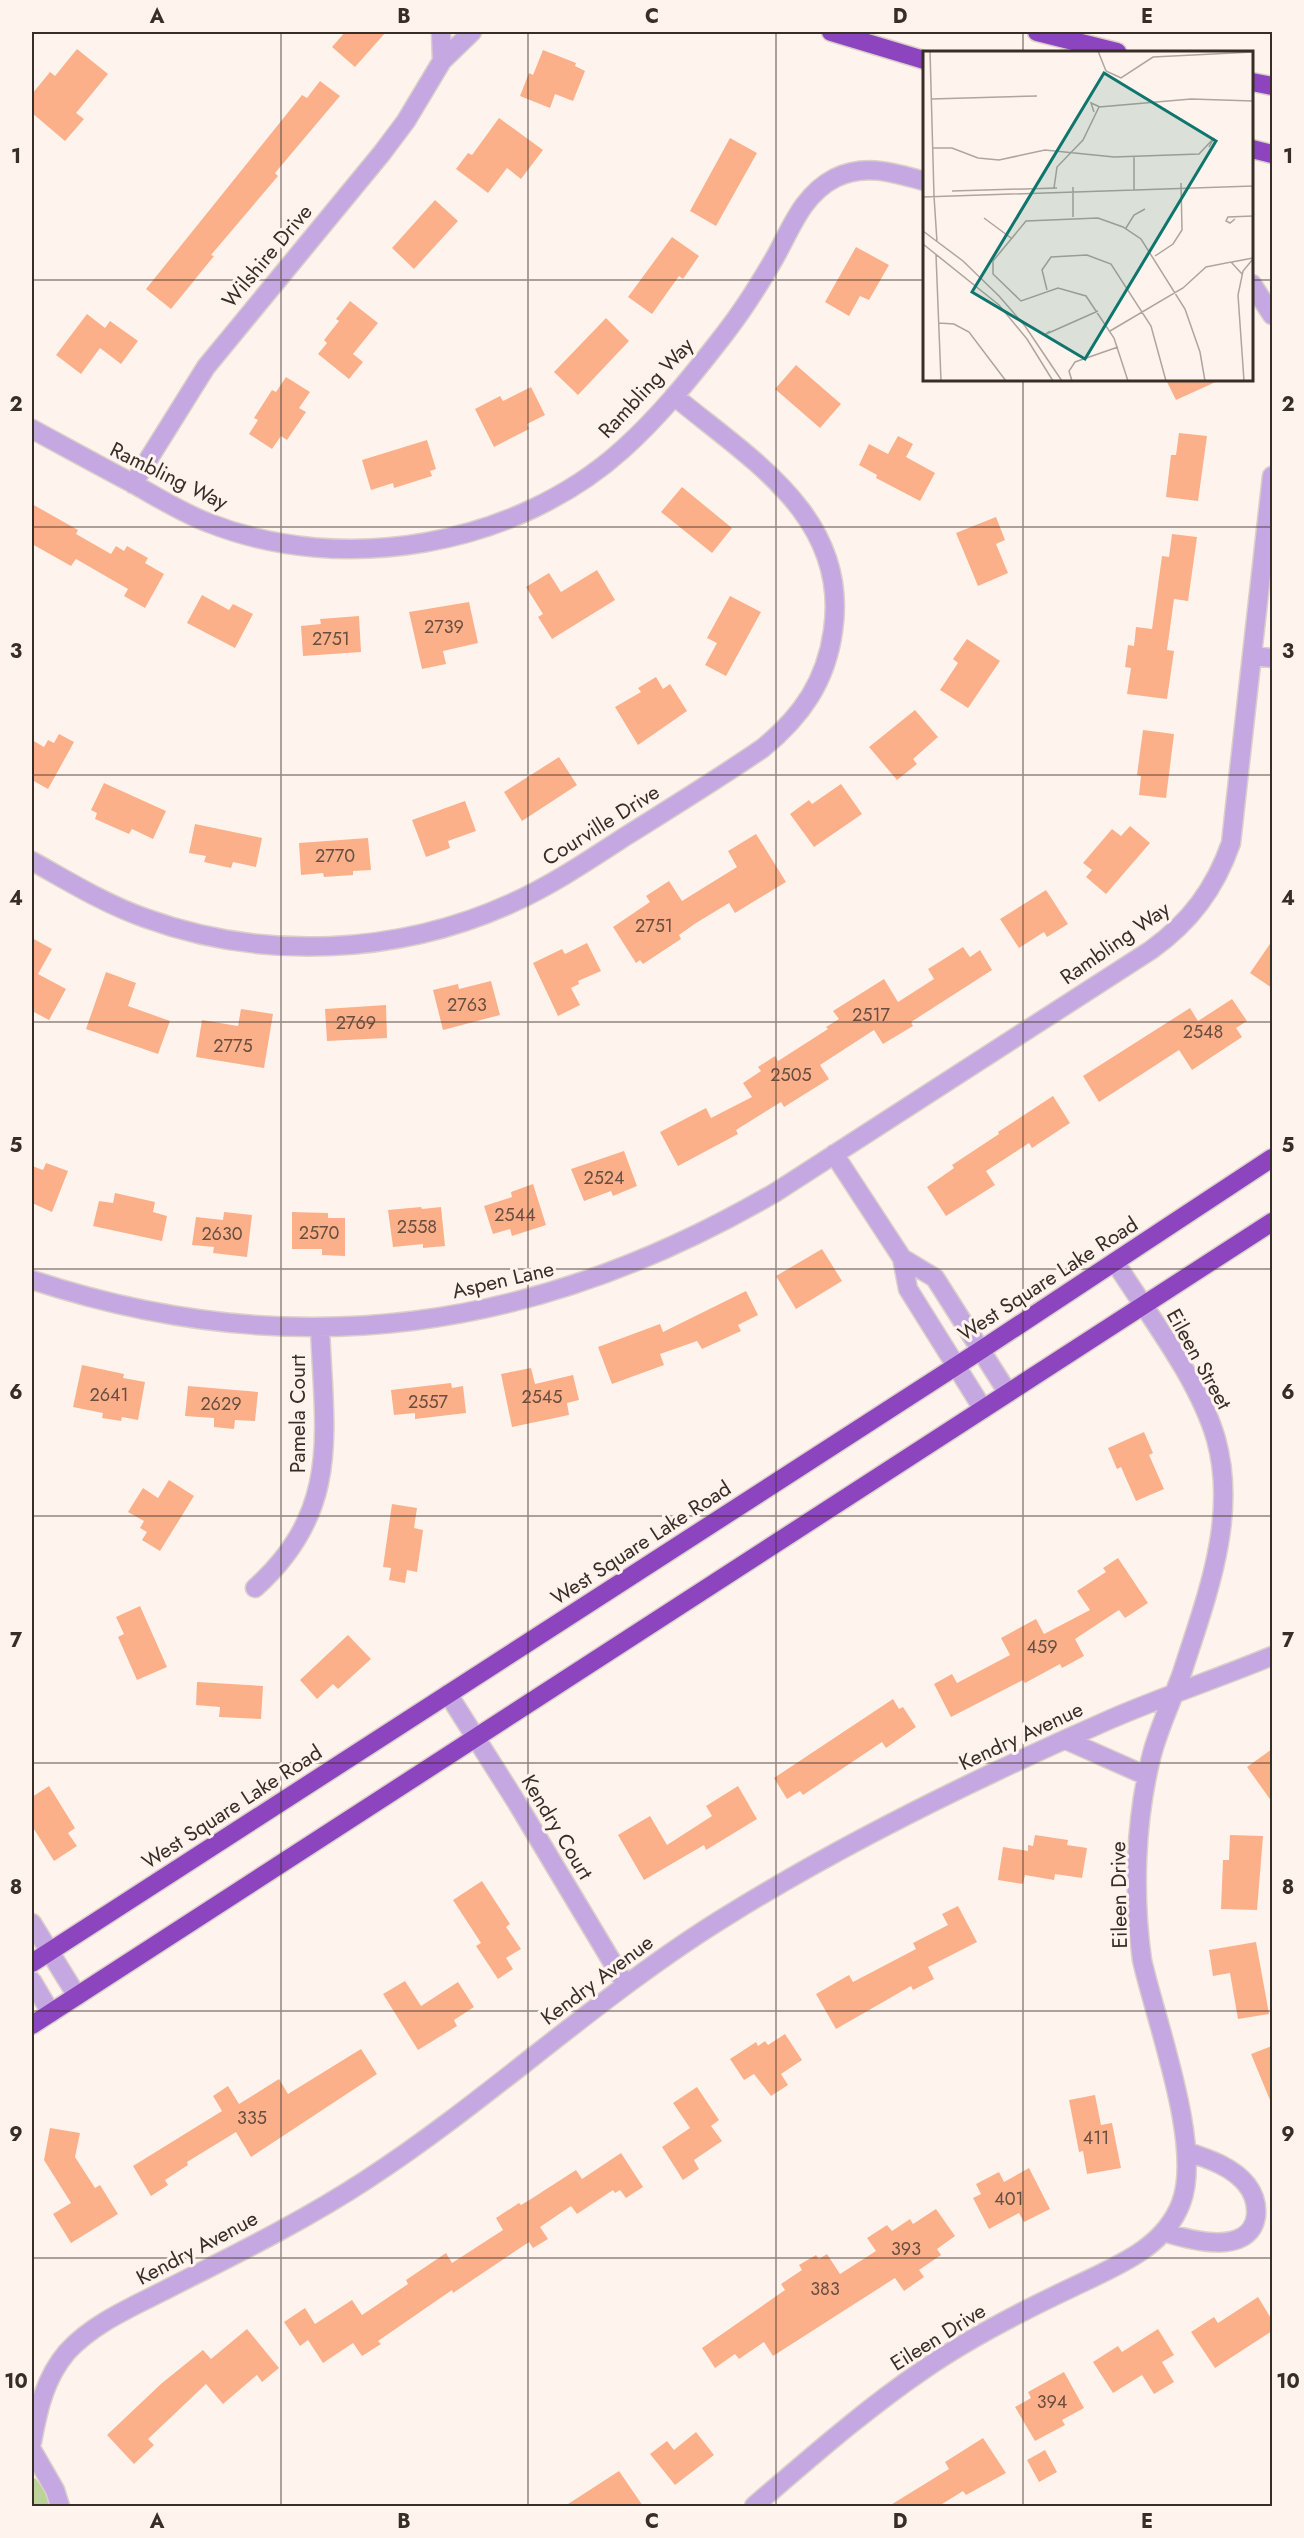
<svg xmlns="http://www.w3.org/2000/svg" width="1304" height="2538" font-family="Jost,sans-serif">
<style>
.green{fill:#bbd396}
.building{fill:#fcb08a}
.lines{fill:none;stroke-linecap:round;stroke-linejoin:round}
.street-casing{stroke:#dbd0c9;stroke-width:21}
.highway-casing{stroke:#dbd0c9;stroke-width:21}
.street{stroke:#c5a8e1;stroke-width:18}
.highway{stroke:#8c44bf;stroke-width:18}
.grid{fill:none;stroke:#372e27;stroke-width:1.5;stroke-opacity:0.55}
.labels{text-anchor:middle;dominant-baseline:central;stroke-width:6;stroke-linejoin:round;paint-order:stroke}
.number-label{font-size:18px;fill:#684e40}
.street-label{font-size:21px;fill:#372e27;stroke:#fff4ed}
.inset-road{fill:none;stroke:#afa59e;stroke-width:1.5}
.view{fill:#0f766e;fill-opacity:0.15;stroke:#0f766e;stroke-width:3}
.inset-edge{fill:none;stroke:#372e27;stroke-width:3}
.neatline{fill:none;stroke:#372e27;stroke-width:2}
.grid-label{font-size:20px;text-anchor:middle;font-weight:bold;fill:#372e27}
</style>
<rect width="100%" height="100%" fill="#fff4ed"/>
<!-- green -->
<path class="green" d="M35,2478l10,12 6,16h-19v-26z"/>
<!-- building -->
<path class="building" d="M345,32h41l-31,35 -23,-20z
M77,49l31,25 -32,39 8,6 -19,22 -33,-28v-19l18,-22 5,4z
M543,50l33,13 -1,3 10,5 -12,30 -18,-7 -5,14 -30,-12 9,-23 4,2z
M320,81l20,15 -65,77 3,3 -67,79 3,1 -43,53 -25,-20 156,-194 5,3z
M499,118l44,32 -22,29 -14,-11 -19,25 -32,-24 12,-16 4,2z
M730,138l27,15 -41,73 -26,-15z
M435,200l23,21 -44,48 -22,-21z
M672,237l27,19 -16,23 -4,-3 -27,38 -24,-17z
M856,247l33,18 -20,35 -9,-4 -11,20 -24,-14z
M350,301l28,22 -25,31 10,8 -14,17 -31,-25 9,-11 -3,-3 15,-19 -3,-2z
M87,314l18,14 5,-7 28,20 -17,23 -21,-16 -19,26 -25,-19z
M606,318l23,23 -51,54 -24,-23z
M796,365l45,39 -21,24 -45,-39z
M286,377l24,15 -11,16 7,4 -19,28 -6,-4 -9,13 -23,-15 9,-14 -4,-2 18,-28 4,2z
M1166,380h54l-44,20z
M531,387l14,28 -18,9 2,5 -35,18 -19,-38 25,-13 3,5z
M1179,433l28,3 -9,65 -32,-4 5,-42h5z
M898,436l15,8 -7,13 29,16 -15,28 -44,-23 1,-3 -18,-10 10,-21 19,10z
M427,440l9,29 -6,2 2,5 -38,12 -1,-5 -22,7 -9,-30z
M682,487l50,41 -20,25 -51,-41z
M32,504l46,26 -2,4 35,20 5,-8 8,5 3,-5 21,12 -3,5 19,11 -19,34 -21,-12 4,-7 -52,-30 -5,7 -39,-22z
M996,517l9,23 -9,4 12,29 -30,13 -22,-53z
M1172,534l25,3 -9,64 -14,-2 -7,51 7,1 -7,48 -40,-5 4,-26 -6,-1 3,-22 6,1 2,-19 16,2 10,-73 7,1z
M597,570l18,30 -63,39 -14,-22 5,-3 -17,-27 23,-14 12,19z
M202,595l27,15 4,-6 20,10 -18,34 -48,-25z
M730,596l31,16 -35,64 -21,-11 12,-22 -10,-5z
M469,602l9,41 -35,8 3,13 -24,5 -13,-57z
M359,616l2,36 -58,4 -2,-30 20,-2 -1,-5z
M967,639l33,22 -32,47 -28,-18 18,-27 -5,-4z
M656,677l7,12 7,-5 17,27 -49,34 -23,-38 26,-15 -3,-4z
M915,710l23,27 -25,22 4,5 -20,16 -28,-33z
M1143,730l31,4 -8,64 -27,-3 2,-19 -4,-1z
M59,734l15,8 -26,47 -16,-9v-40l12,7 4,-7 6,3z
M559,757l18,28 -55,36 -18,-29z
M104,783l62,28 -13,28 -21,-10 -3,5 -34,-15 2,-6 -6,-3z
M841,784l21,30 -48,33 -24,-33 19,-14 3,4z
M465,801l11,30 -28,10 2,7 -24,9 -14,-37z
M195,824l67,14 -6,29 -23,-5 -2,6 -27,-6 2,-6 -17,-3z
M1130,826l20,17 -44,51 -20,-17 6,-7 -9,-7 29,-34 9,7z
M756,834l30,48 -51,31 -6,-10 -33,20 -17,12 2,4 -38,25 -3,-4 -4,3 -23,-36 37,-25 -4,-6 23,-15 13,20 55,-34 -9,-16z
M368,838l3,32 -18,1v4l-29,2 -1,-4 -22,2 -2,-32z
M1046,890l22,34 -21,13 -3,-5 -25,16 -19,-29z
M32,938l20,11 -14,25 28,15 -17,31 -17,-9z
M1272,941v47l-22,-15z
M587,943l14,28 -23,10 1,3 -8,4 9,17 -22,11 -25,-53 29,-14 3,5z
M963,947l7,10 10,-7 12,20 -81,52 2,4 -30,18 -9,-14 -54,35 9,14 -45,28 -3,-5 -45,28 2,4 -60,32 -18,-34 46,-24 5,10 41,-21 -9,-14 18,-12 -3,-4 17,-11 3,5 50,-32 -2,-2 13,-8 -6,-8 51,-32 14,23 36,-23 -6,-10z
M106,972l30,11 -8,23 42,15 -12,33 -72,-25z
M491,981l9,34 -57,15 -10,-40 25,-6 1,5z
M1232,999l15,22 -11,7 6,9 -50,33 -13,-20 -80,52 -16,-26 107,-68 8,13z
M386,1005l1,33 -60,3 -2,-32z
M241,1009l32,5 -9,54 -68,-11 6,-37 36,6z
M1053,1096l17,27 -38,25 -3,-5 -43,28 9,14 -49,31 -19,-29 27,-19 -2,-3 47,-31 -1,-2z
M624,1151l13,35 -24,10 -2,-5 -27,10 -13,-32z
M46,1163l22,8 -16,41 -20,-9v-37l11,4z
M533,1184l13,41 -34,11 -2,-7 -17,5 -9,-28 28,-9 -1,-5z
M115,1193l40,9 -2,10 14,4 -5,25 -69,-15 6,-25 14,2z
M421,1207l1,2 19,-2 4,39 -22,2v-4l-30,3 -5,-37z
M224,1212l28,3 -5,42 -34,-4 1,-6 -22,-2 4,-28 27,3z
M292,1212l36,1v5h17v38l-23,-1v-6h-30z
M822,1249l20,32 -46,28 -20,-33z
M746,1291l12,24 -20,10 3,6 -39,18 -5,-8 -37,13 4,11 -52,19 -14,-37 62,-23 3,8z
M82,1365l42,9 -1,4 22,4 -7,38 -16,-3 -1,4 -19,-3 1,-5 -30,-6z
M531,1368l4,16 38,-9 6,25 -12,3 2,12 -57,12 -11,-53z
M451,1383l1,5 11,-2 3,27 -51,6v-6l-21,2 -3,-25z
M188,1386l70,6 -3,29 -20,-1 -1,9 -20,-2v-9l-29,-2z
M1144,1432l9,21 -4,2 15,34 -28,12 -15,-34 -4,2 -9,-21z
M169,1480l25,16 -34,55 -18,-11 5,-8 -7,-4 4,-7 -16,-9 15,-24 15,10z
M392,1504l25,4 -3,20 9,2 -6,42 -10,-2 -2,13 -16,-3 2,-12 -8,-1z
M1118,1558l30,45 -23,15 -6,-8 -44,29 9,17 -22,12 -2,-4 -35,19 -2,-3 -72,37 -17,-33 18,-10 5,9 53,-28 -9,-17 35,-19 8,15 46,-24 -13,-19 29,-19 -3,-4z
M140,1606l27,61 -30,13 -19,-43 6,-3 -8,-17z
M348,1635l23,24 -33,30 -5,-5 -16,15 -17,-19z
M197,1682l66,4 -2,33 -42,-2 1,-10 -24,-2z
M893,1699l6,10 4,-2 13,20 -30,21 -4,-6 -79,53 -3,-4 -13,8 -13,-21z
M1272,1749v53l-25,-35z
M49,1786l26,42 -7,5 9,13 -23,15 -22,-35v-29z
M738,1786l19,33 -51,31 -2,-5 -60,35 -26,-45 32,-19 17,29 45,-29 -6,-10z
M1035,1835l33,5 -1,5 20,3 -5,30 -27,-4 -1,6 -29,-5 -2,9 -25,-4 5,-33 25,4v-6l5,1z
M1230,1835l33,1 -6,74 -36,-1 2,-49h6z
M482,1881l28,43 -4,3 15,22 -15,9 7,11 -15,10 -22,-33 5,-3 -28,-43z
M958,1906l19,36 -49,25 6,12 -21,11 -2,-4 -75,43 -20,-35 33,-19 4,7 63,-33 -3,-6 35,-18 -6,-11z
M1256,1942l13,72 -31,5 -8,-46 -17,3 -4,-26z
M405,1981l16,25 37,-24 16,25 -20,13 3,6 -39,24 -35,-56z
M785,2034l17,26 -21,14 7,11 -17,11 -17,-22 -10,6 -14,-21 26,-17 2,4 7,-5 3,4z
M1272,2046v59l-21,-51z
M361,2049l16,25 -126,83 -15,-25 -49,30 1,3 -23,15 3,5 -17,11 -18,-30 89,-55 -9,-15 15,-10 11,18 40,-25 9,15z
M697,2087l22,33 -8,6 11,15 -28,19 5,9 -16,11 -21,-33 28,-19 -17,-25z
M1095,2095l6,30 11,-2 9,45 -34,6 -4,-23 -4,1 -10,-52z
M50,2128l30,5 -5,24 20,31 5,-3 18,29 -47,29 -18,-29 18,-11 -27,-43z
M621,2153l22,34 -17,11 -6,-8 -5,3 -2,-3 -36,24 -6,-8 -31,21 8,12 -15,9 -4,-6 -76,51 -1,-3 -74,51 3,3 -19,12 -9,-13 -30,20 -15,-23 -8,6 -16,-24 21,-14 10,16 37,-24 10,15 46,-31 -2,-4 40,-27 6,10 51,-33 -7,-12 23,-15 2,2 10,-6 45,-29 6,9z
M1029,2168l21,41 -26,13 -5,-9 -30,16 -16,-31 8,-4 -5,-10 23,-12 5,10z
M936,2209l19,27 -18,13 4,6 -22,15 5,7 -20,14 -9,-13 -122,78 -9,-14 -25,17 -4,-5 -20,14 -13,-20 83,-58 -4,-6 21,-14 -3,-5 17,-10 3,4 8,-5 13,20 36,-23 -9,-13 20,-13 5,6 18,-12 3,5z
M1258,2297l14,23v11l-57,37 -24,-36 23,-15 4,6z
M247,2329l32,39 -17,14 -5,-7 -34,29 -17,-20 -58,55 6,6 -20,19 -27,-29 55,-52 41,-33 8,9z
M1158,2329l16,26 -12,7 12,20 -20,12 -12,-19 -29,18 -20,-31 25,-16 4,6z
M1064,2372l20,36 -22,12 3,5 -30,16 -20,-34 16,-9 -3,-6z
M696,2432l18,23 -39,30 -25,-31 17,-13 7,9z
M983,2438l23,35 -40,22 -3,-4 -24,15h-50l60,-37 -4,-7z
M1045,2450l12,22 -18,10 -12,-22z
M619,2471l24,35h-78z"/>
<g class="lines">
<!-- street casing -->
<g class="street-casing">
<path id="street" d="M441,32l1,29
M1252,284l20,31
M32,429c33,18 66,36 100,54 25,14 50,30 77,40 134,53 306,23 413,-73 38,-34 70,-74 101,-114 19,-24 36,-51 51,-77 17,-30 28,-64 61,-81 30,-15 59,-5 89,3
M133,484l73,-117 176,-214 24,-32 36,-60 30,-29
M1253,656l19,2
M32,861c36,20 73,43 113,57 118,43 253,37 367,-15 40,-18 77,-43 114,-67 46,-29 92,-57 137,-88 39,-32 63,-67 70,-117 17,-114 -83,-172 -159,-235
M834,1154l68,104 6,31 75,120
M902,1258l33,20 73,115
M32,1280c264,87 506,51 744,-88l375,-242c39,-28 64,-61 80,-107l41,-367
M255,1588c87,-78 69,-156 65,-260
M448,1694l69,109 109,182
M1066,1740l81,36
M32,1923l45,73
M32,1981l19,32
M1164,2232c25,8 86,25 92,-16 1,-11 -2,-22 -9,-31 -14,-18 -38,-26 -59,-33
M32,2442c6,-33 13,-64 35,-90 28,-31 72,-48 108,-67 65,-33 130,-65 191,-105 126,-82 236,-188 364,-266 121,-75 251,-138 381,-195 53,-23 108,-41 161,-63
M32,2450l23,40 5,16
M754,2506c55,-47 109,-95 169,-136 46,-32 99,-59 150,-83 41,-20 91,-38 108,-84 22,-56 -25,-181 -39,-243 -9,-65 -7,-138 9,-202 7,-29 21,-57 31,-85 24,-75 56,-155 34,-234 -18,-61 -67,-123 -101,-177"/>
</g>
<!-- highway casing -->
<g class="highway-casing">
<path id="highway" d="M831,32l93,28
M1037,32l80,20
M1252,82l20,4
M1252,149l20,5
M32,1963l949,-613 291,-192
M32,2025l1240,-803"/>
</g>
<!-- street -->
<use href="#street" class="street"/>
<!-- highway -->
<use href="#highway" class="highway"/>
</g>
<!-- grid -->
<path class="grid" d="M281,32v2474M528,32v2474M776,32v2474M1023,32v20M32,280h892M1252,280h20M1023,380v2126M32,527h1240M32,775h1240M32,1022h1240M32,1269h1240M32,1516h1240M32,1763h1240M32,2011h1240M32,2258h1240"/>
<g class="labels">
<!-- number labels -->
<g class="number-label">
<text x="444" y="627">2739</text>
<text x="331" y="639">2751</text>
<text x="335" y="856">2770</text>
<text x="654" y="926">2751</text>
<text x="467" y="1005">2763</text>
<text x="871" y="1015">2517</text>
<text x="356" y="1023">2769</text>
<text x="1203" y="1032">2548</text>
<text x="233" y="1046">2775</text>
<text x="791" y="1075">2505</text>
<text x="604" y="1178">2524</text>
<text x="515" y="1215">2544</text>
<text x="417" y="1227">2558</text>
<text x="319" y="1233">2570</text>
<text x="222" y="1234">2630</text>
<text x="109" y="1395">2641</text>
<text x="542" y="1397">2545</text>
<text x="428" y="1402">2557</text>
<text x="221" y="1404">2629</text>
<text x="1042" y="1647">459</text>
<text x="252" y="2118">335</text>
<text x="1096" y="2138">411</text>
<text x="1009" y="2199">401</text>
<text x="906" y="2249">393</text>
<text x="825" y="2289">383</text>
<text x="1052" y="2402">394</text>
</g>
<!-- street labels -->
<g class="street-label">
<text transform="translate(267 256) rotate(-50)">Wilshire Drive</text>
<text transform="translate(646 388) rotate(-47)">Rambling Way</text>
<text transform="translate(169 476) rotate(26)">Rambling Way</text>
<text transform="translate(601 825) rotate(-32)">Courville Drive</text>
<text transform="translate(1115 943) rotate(-35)">Rambling Way</text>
<text transform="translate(1048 1279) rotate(-33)">West Square Lake Road</text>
<text transform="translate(503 1280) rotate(-13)">Aspen Lane</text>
<text transform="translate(1199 1359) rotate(61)">Eileen Street</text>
<text transform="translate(298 1414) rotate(-90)">Pamela Court</text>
<text transform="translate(641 1543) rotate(-33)">West Square Lake Road</text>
<text transform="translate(1021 1736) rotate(-25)">Kendry Avenue</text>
<text transform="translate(232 1807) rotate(-33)">West Square Lake Road</text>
<text transform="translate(557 1827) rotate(59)">Kendry Court</text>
<text transform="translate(1119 1895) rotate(-91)">Eileen Drive</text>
<text transform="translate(597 1980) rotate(-37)">Kendry Avenue</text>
<text transform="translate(197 2248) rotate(-28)">Kendry Avenue</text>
<text transform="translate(938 2337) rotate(-32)">Eileen Drive</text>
</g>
</g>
<!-- overview -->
<g transform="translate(923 51)">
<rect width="330" height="330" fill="#fff4ed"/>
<path class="inset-road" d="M7,0l4,145M175,0l8,20 15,7 32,-21 100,-5M8,48l106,-3M171,61l-3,-9 9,4M10,97h19l26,10 21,2 46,-10 69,7 85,-3 15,-16 -5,9M211,105v34M131,137l3,-21 26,-27 16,-33 92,-8 62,2M29,140l105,-3M11,145l3,46M0,146l330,-11M150,166v-30M61,167l27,20M312,168l-5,4 -4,-2 2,-4 25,-1M203,177l8,-13 11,-6M0,180l40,30 36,35 26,30 37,55M0,193l76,61 28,34 26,42M13,204l5,126M232,205l18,-12 9,-14 -1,-47M309,211l21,-4M124,239l-5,-20 9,-13 36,-2 24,9 40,62 15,55M16,272l15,1 15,8 37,49M127,280l-6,4 54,-24M187,280l73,-43 23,-21 25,-5 11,12M149,330l-3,-10 6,-9 43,-15M205,330l-14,-43 -28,-42 -28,-8 -37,13 -28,-27v-13l33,-40 72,-3 25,9 18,12 44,70 15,43 5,29M321,330l-6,-86 5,-24 10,-12"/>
<path class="view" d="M181,22l112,68 -131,218 -113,-67z"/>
<rect width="330" height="330" class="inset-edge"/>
</g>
<!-- border -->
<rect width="1304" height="2538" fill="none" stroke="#fff4ed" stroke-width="66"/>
<rect x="33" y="33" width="1238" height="2472" class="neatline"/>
<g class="grid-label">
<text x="157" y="23">A</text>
<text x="404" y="23">B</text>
<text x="652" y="23">C</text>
<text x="900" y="23">D</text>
<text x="1147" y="23">E</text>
<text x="16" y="163">1</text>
<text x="1288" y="163">1</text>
<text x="16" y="411">2</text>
<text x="1288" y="411">2</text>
<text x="16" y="658">3</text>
<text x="1288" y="658">3</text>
<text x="16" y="905">4</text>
<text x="1288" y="905">4</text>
<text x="16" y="1152">5</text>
<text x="1288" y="1152">5</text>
<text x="16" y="1399">6</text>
<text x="1288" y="1399">6</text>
<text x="16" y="1647">7</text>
<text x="1288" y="1647">7</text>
<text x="16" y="1894">8</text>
<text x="1288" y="1894">8</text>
<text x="16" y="2141">9</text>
<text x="1288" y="2141">9</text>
<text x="16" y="2388">10</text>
<text x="1288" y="2388">10</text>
<text x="157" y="2528">A</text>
<text x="404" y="2528">B</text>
<text x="652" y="2528">C</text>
<text x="900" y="2528">D</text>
<text x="1147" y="2528">E</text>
</g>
</svg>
